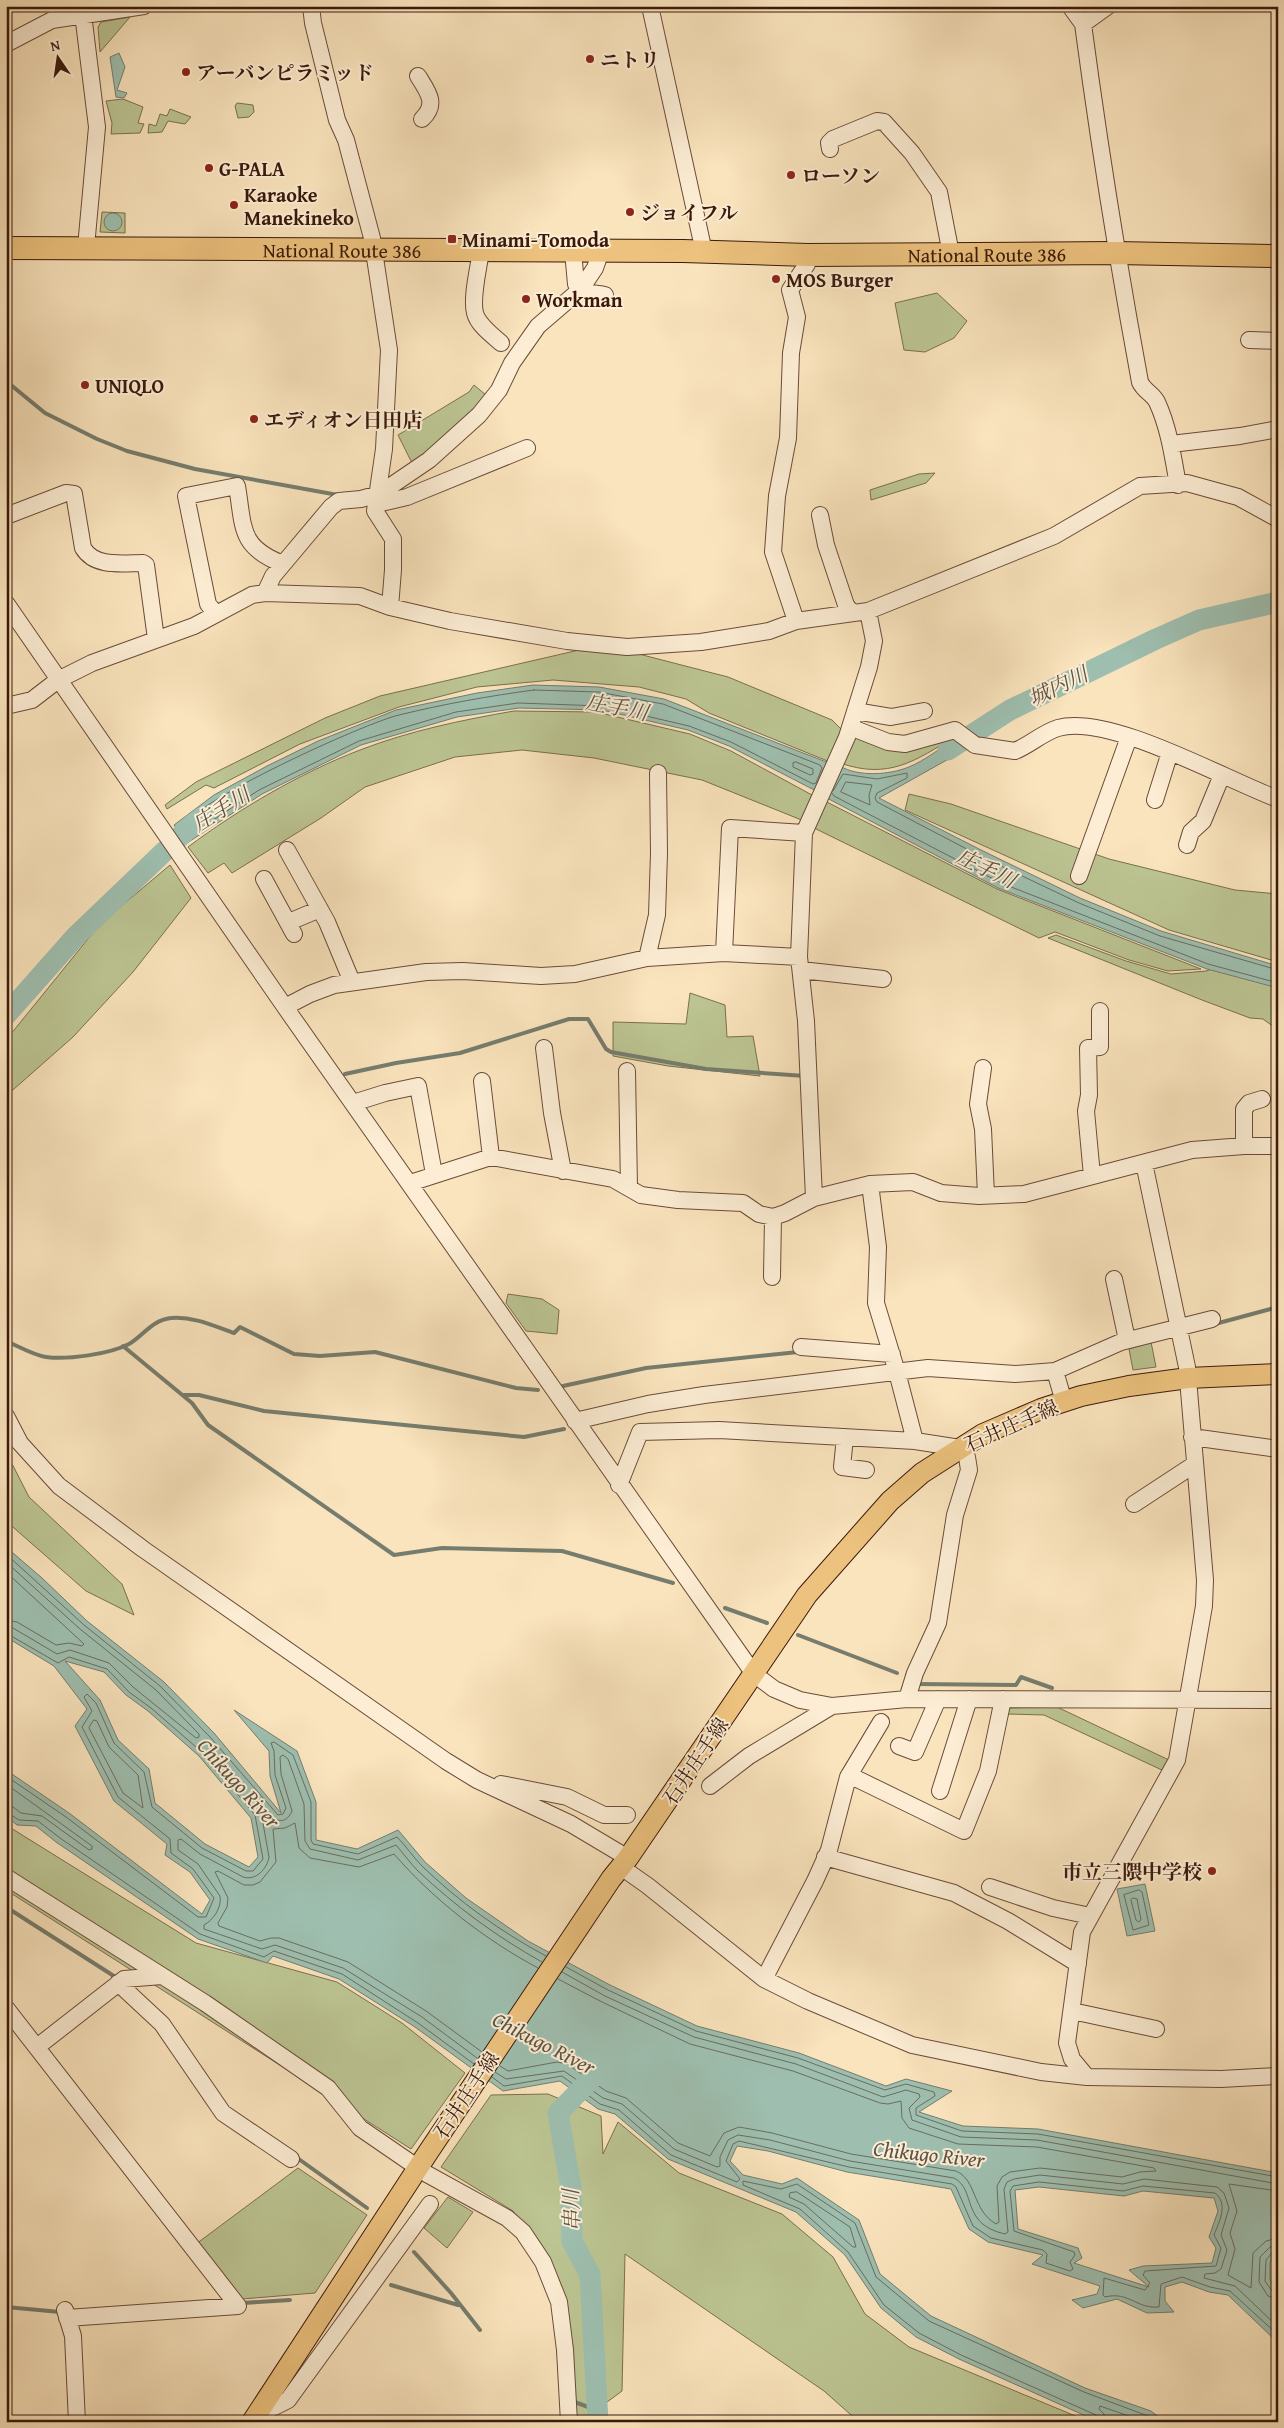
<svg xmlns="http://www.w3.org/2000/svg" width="1284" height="2428" font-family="'Gentium Book Plus','Noto Serif JP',serif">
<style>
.green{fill:#bcc593;stroke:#7b6f4f}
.water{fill:#9ebfb0;stroke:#767d6e;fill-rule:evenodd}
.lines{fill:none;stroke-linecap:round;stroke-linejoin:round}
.shore{stroke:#6c6c5e;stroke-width:1}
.stream{stroke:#767d6e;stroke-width:4}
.river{stroke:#9ebfb0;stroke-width:21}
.minor-casing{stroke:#6a4c38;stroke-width:18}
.major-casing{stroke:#3a190b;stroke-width:22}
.highway-casing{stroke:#3a190b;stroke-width:24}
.minor{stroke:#fcedd4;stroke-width:16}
.major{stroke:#edc27e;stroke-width:20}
.highway{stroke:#edc27e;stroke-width:22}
.poi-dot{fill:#8f2418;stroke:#fcedd4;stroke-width:2}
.labels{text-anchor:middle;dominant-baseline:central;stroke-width:4;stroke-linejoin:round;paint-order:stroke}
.poi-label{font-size:20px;font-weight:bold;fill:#3a190b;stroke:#fcedd4;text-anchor:start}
.street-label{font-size:20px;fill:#3a190b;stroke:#fcedd4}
.water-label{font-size:21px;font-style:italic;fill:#5d5345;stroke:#fcedd4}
</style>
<rect width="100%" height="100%" fill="#fae4bd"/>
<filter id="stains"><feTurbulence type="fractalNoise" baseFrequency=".004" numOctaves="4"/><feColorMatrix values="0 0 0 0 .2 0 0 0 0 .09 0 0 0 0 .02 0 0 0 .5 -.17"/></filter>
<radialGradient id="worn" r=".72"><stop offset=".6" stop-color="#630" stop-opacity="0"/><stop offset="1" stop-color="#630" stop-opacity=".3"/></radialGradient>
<!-- green -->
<path class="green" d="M130,17l-30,35 -2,-25 3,-5z
M123,99l20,8 -5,16 6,1 -4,9 -29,1 1,-11 -6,-22z
M237,103l16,2 1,7 -5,5 -11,1 -3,-12z
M170,109l21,8 -6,7 -17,-3 -6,11 -14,1 1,-9 7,2 4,-12 7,2z
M102,212l23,1v20l-25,-1z
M937,293l30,28 -13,17 -29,14 -21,-2 -9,-47z
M474,385l12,10c-20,26 -47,49 -74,68l-14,-28 71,-43z
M935,473l-9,10 -55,17 -1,-10 49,-16z
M592,647l39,5 97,25 104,43 10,10 -12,32 -121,-49 -23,-14 -47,-12 -86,-7 -76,7 -78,20 -99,37 -86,44 -8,-3 -39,24 -2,-4 31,-23 129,-64 55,-22z
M514,711l82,1 94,22 41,17 81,44 -8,26 -102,-41 -108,-22 -72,-8 -67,7 -90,30 -44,31 -89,55 -8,-10 -16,10 -20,-26c51,-38 112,-74 172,-97 49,-19 102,-30 154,-39z
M853,733l31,12 72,-9c-41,25 -67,44 -116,27z
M909,794l42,10 158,55 126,31 43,4v68l-109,-32 -264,-120z
M823,800l174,89 204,80 -33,2 -39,-11 -74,-28 -16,6 -227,-111z
M170,865l21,33 -58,74 -60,65 -67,59v-56l94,-116z
M1056,935l70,26 45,13 35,-3 14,-5 58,20v44l-15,-11 -13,-1 -48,-18 -154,-62z
M690,993l35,12 2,32 26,-1 7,40 -92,-10 -55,-10v-34l73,2z
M508,1294l34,5 17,11 -2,24 -31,-3 -20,-28z
M1151,1342l5,25 -23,3 -4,-21z
M6,1452l23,45 93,87 12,31 -48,-24 -80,-70z
M1057,1707l112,53 -5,11 -120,-56 -37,-1 1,-6z
M6,1825l190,118 141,39 65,41 63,50 -54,76 -405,-259z
M548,2094l53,22 2,38 15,-32 61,51 103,41 51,43 32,57 44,33 181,75h-231l-35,-31 -199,-137 -3,137 -42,31h-5l-24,-158 -38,-53 -72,-44 50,-72z
M298,2168l69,47 -52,78 -73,6 -46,-55z
M448,2197l25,15 -26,36 -23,-20z"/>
<!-- water -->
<path class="water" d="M119,53l6,14 -8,23 10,3 -3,5 -8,-1 -6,-40z
M104 222a9 9 0 1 1 18 0a9 9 0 1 1-18 0Z
M533,685l66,2 65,12 165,64 -11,29 -89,-46 -41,-16 -86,-20 -83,-2 -62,9 -96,28 -99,49 -75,49 -13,-18 40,-30 53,-29 51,-25 78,-31 81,-17z
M959,736l11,11 -91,51 104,53 97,47 81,33 117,35v22l-71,-19 -209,-81 -173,-91 15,-31c18,11 49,9 69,1 17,-7 34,-21 50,-31z
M6,1547l36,31 45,43 77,61 50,51 67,80 -11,-37 -1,-25 -35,-41 63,41 19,51v38l41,9 41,-19 27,32 41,36 62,43 82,44 87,41 102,27 87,33 20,-7 46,12 -33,21 44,14 75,3 240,44v82l-8,7v18l8,11v49l-4,-1 -46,-44 -19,-3 -27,-10 -17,5v14l9,11 -27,1 -30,-14 -34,9 -11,-8 25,-6 3,-8 -68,-22 11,-9 -55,-13 -19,-13 -18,-40 -104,-17 -79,-21 -31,-5 -7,15 13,14 39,9 15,-6 62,42 21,54 51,42 154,72 66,23 14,11h-66l-140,-63 -43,-22 -35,-29 -36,-53 -49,-43 -128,-53 -53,-45 -17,-5 -38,-28 -57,10 -88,-64 -76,-48 -66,-23 -6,7 -69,-24 -142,-97 -20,-16 -19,-1 -11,-9v-46l63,43 133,101 8,-14 -20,-28 -25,-17 2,-11 -53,-43 -39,-75 12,-17 -33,-43 -48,-29zM65,1661l39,11 22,23 22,16 51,45 52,62 7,39 -9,10 -44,-23 -50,-41 -6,-34 -31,-29 -18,-40zM1039,2187l85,9 19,-5 71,7 4,13 -9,26 7,11 -4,15 -69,3 -14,4 20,17 -75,-24 8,-5 -4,-10 -60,-19 -3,-39z
M1145,1884l10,47 -28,5 -10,-47z"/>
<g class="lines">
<!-- shore -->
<path class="shore" d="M534,690l65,2 64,12 157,61 2,3 -6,15 -3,1 -82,-42 -42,-16 -86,-20 -85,-3 -62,9 -97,29 -100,49 -69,45 -8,-7c11,-27 183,-105 217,-113 45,-11 90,-19 135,-25z
M796,762l17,7v5l-3,1 -17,-8v-4z
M846,782l26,3 -3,10 1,10 -29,-13z
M833,791l10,-17 34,5 30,-6v5l-30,15 -2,5 2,4 103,54 99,47 81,33 118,34
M832,793l2,3 167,87 207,81 70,19
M6,1554l78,71 76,61 50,51 68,78 5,-1 3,-6 -11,-33 -1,-24 -3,-8 3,-1 19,13 18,47v38l2,4 45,10 39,-17c9,9 16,20 25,29 36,35 79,66 124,90
M6,1562l74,67 76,61 43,44v3l-3,1 -63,-51 -24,-24 -39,-13 -13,4 -44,-26 -7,-1
M6,1572l78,72 -2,2 -13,-3 -13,2 -39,-23 -11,-2
M6,1633l52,30 11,-6 38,12 22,23 22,16 52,45 52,62 8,44 -10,12h-7l-44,-23 -50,-41 -8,-35 -30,-29 -18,-40 -9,-9 -3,3 8,14 -10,16 36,70 52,42 1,14 22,16 21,29 -8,19h-8l-132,-100 -60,-41
M94,1720l3,1 12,26 29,28 5,33 -20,-15 -34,-65z
M6,1784l86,62v3l-3,1 -47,-34 -21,-3 -8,-6 -7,-1
M6,1812l13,8 19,1 22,17 140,96 64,23 10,-6 68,23 76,49 56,41
M1139,1890l3,2 7,33 -16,5 -9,-35z
M1133,1898l4,1 4,21 -2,2 -3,-2 -5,-20z
M566,1967l42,23 88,41 102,27 87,32 21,-6 28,8 1,4 -19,12v7l46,16 76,3 240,43
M562,1972l43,24 89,41 102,27 87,33 23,-7 13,4 1,3 -11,11 3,12 49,17 76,3 241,44
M482,2052l-56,-41 -78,-49 -69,-24h-8l-11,3 -41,-15 -1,-3 9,-16 1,-9 -13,-26 3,-1 26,14h9l7,-3 16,-20 -3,-33 12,-1 10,-5 4,25 11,10 49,9 35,-13c40,46 90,85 144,114
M477,2058l-55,-41 -79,-49 -68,-23 -13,4 -58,-20v-4c9,-5 18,-17 16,-29l-22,-32 -20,-14v-10l3,-1 19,15 43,23c13,4 24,-8 26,-20l-8,-45 4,-1c8,9 20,16 27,0l-11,-37 -1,-17 3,-2 5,4 16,45 1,37 5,8 48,11 38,-15c7,8 14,18 22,26 37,35 79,66 124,91
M500,2066l8,5 49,-9 10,2 39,27 20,7 52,45 32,13 14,-23 15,-6 33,6 79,21 105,17c21,9 16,39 40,53l3,-2 -2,-36 5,-9 8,-5 30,-4 82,9 18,-5 16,-1 -2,-3 -117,-21 -79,-3 -49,-16 -7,-10 -1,-17 -13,3 -8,-1 -87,-32 -103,-27 -88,-42 -44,-23
M495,2072l11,7 58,-8 39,27 19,6 52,45 43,18 3,-1v-9l8,-17 10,-5 32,5 80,21 104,17c23,12 6,46 51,56l3,-2 -4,-43 3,-7 7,-3 26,-4 83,9 21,-5 73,8 7,6 5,15 -8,27 6,15 -6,19 -6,4 -10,1 -1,4 31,8 43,41
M492,2077l12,9 58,-10 38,28 19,6 52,45 66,27 3,-3 -14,-18 7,-17 6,-3 110,26 103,17 4,3 17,39 18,12 52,12 4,4 -1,9 24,8 3,-2 -3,-7 5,-7 -1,-3 -60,-21 -4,-40 3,-5 26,-4 84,9 20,-5 72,7c14,11 4,29 -1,42l7,13 -5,18 -71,5 -2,4 7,8 -5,7 -41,-12 -1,17 2,2c24,-6 31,12 54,10l2,-23 21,-7 28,10 20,4 48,44
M1278,2191l-49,-7 8,27 -7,22 5,16 -7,26 23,13 2,-35 13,-12 12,-3
M797,2192l53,35 6,20h-3l-49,-43 -15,-7 1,-4z
M1278,2245l-8,2 -10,10 -1,25 9,14 10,3
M1278,2252h-5l-7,8 -1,21 7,10 6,2
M1099,2422l-3,-7 -135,-60 -42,-22 -35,-28 -36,-53 -48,-43 -57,-24v-4l38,8 16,-5 58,39 21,54 53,44 155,71 64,24 8,6
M1105,2422l-1,-8 -5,-5 1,-3 46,16"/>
<!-- stream -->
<path class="stream" d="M6,381l39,32 52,26 30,12 68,18 143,26
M345,1074l51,-11 64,-10 109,-34h19l18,30 5,3 95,17 99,7
M1215,1324l63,-17
M6,1341c12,5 27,14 40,16 21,3 64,-3 83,-13 15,-9 23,-24 42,-26 22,-2 43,8 63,15l6,-6 54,27 26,2 55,-4 141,36 22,2
M123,1346l69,57 16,22 186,130 48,-7 120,3 111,32
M563,1386l83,-18 152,-16
M183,1395h16l65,16 260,26 40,-8
M725,1608l42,15
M798,1635l99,38
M917,1684l99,1 5,-8 31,11
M6,1907l111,71
M296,2157l71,51
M414,2252l37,41 29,37
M391,2285l67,20
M242,2303l48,-3
M6,2307l54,5
M572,2401l27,10 10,11"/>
<!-- river -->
<path class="river" d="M948,750l62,-40 146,-71 43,-19 79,-18
M6,1015l70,-79 117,-112 10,-7
M597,2073l-39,40 13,75 1,53 18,34 8,147"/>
<!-- minor casing -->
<g class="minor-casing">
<path id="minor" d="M311,6l2,17 24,97 9,20 26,98 17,112 -5,99 -9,62 18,28v31l-3,37
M650,6l54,246
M1070,6l13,18
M1108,6l-25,18c16,120 35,239 57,358 4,9 13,12 17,20 12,26 16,55 21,83
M83,14l14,113 -11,120
M6,44l46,-24 92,-14
M418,76c10,16 20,28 4,43
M830,149l-1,-6 4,-4 44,-18 7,1 28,31 27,39 12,62
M481,250c-2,17 -10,47 -6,63 3,12 17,22 26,30
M573,251l3,33c6,10 18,9 29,11
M1249,340l29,1
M1171,444l69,-8 38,-7
M377,504l30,-7 120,-49
M820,515l6,30 20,60 6,8
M6,516l60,-23 8,1 9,54c12,20 40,15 60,15l3,2 10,74
M265,593l8,-17 58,-69 8,-6 22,-2 18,-5 50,-34 50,-45 20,-25 13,-27 26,-37 43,-37 14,-21 6,-17
M6,603l279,404 469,667 20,15 26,11 32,6 75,-7 371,1
M216,614l-8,-10 -22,-108 51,-10c7,42 2,61 46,78
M796,621l-23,-69 4,-56 11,-58 3,-85 6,-36 -7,-27 17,-26 1,-9
M6,706l26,-6 26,-20 34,-17 102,-37 58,-31 13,-2 95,3 30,11 60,14 117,20 60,6 74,-5 68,-11 27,-10 72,-10 186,-75 86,-50 47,-3 51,14 40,22
M855,711l36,6 33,-6
M850,727l38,15 17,2 50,-14 20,15 40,6c15,-6 27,-18 43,-23 51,-15 168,52 220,71
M1155,800l15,-48
M1187,845l4,-13 12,-11 19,-46
M287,850l40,72 25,60
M1079,876l50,-139
M264,879l30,55
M289,922l31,-13
M724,953l6,-125 74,5
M647,958l10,-43 2,-62 -1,-80
M801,970l82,9
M285,1007l25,-13 24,-9 92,-13 37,-1 78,5 34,-2 72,-16 77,-5 75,4
M544,1048l8,65 11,58
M983,1068l-5,36 5,25 3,66
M627,1071l2,117
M482,1081l9,76
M353,1103l32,-10 33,-7 16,88
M1244,1146v-37l5,-6 13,-4
M1092,1176l-6,-65 3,-16 -1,-47 12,-1v-36
M410,1183l81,-26 122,22 28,16 37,5 65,3 16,11 14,3 12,-4 29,-15 56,-14 43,-2 28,11 38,3 45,-2 168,-44 52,-4h34
M870,1184l8,63 -2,56 21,69 18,69
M814,1198l-8,-177 -7,-64 5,-124 43,-96 22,-70 5,-26 -6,-30
M772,1277l1,-60
M1114,1279l13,61
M801,1347l91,7
M1064,1402l-9,-31 66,-29 91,-23
M6,1416l14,27 39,43 84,63 303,212 31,19 94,44 57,34
M575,1421l73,-17 56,-9 224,-27 87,6 40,-3
M845,1437l-3,30 24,3
M1192,1437l86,12
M619,1485l21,-53 79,-2 196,11 45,7 7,9 2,13 -14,45 -17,108 -23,50 -8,26
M1134,1504l61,-40
M899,1746l16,6 23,-53
M849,1775l115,56 24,-60 15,-72
M501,1784l66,13 37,18h23
M710,1786l39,-30 83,-50
M940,1791l29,-92
M825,1857l129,36 54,28 70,43
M621,1867l27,19 116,93 44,22 104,44 129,27 46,5 134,2 57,-3
M6,1877l199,126 123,85 32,40 67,46 80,44 16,14 20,30 16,40 6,48 4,72
M990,1887l63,21 37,8
M764,1979l51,-98 14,-31 19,-73 33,-55
M118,1983l44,41 61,89 68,46
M6,2008l232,298 -171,12
M1072,2011l84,18
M37,2047l87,-68 38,-3
M1087,2077l-15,-18 -5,-16 15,-111 95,-172 27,-154 1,-26 -18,-213 -43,-204
M65,2310l8,26 4,86
M256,2416l32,-16 142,-196"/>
</g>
<!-- major casing -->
<g class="major-casing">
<path id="major" d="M252,2422l175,-268 184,-275 17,-21 179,-263 83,-94 32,-28 61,-39 58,-25 40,-13 48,-10 59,-8 90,-4"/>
</g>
<!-- highway casing -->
<g class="highway-casing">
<g id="highway">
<path id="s1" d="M6,248l677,3 125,4 308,-2 162,3"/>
</g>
</g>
<!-- minor -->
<use href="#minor" class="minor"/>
<!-- major -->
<use href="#major" class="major"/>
<!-- highway -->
<use href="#highway" class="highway"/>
</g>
<!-- markers -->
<g class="poi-dot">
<circle cx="590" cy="59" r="5"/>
<circle cx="186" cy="72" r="5"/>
<circle cx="209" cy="168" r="5"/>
<circle cx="791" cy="175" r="5"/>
<circle cx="234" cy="205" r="5"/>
<circle cx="630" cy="212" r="5"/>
<rect x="447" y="234" width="10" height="10" rx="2.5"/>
<circle cx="776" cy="279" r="5"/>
<circle cx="526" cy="299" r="5"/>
<circle cx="85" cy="385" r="5"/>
<circle cx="254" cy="419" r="5"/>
<circle cx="1212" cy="1871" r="5"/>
</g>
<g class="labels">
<!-- poi labels -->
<g class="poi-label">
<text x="600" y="59">ニトリ</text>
<text x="196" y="72">アーバンピラミッド</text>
<text x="219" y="168">G-PALA</text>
<text x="801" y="175">ローソン</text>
<text x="244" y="194">Karaoke<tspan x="244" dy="23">Manekineko</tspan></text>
<text x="640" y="212">ジョイフル</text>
<text x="462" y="239">Minami-Tomoda</text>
<text x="786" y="279">MOS Burger</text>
<text x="536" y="299">Workman</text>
<text x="95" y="385">UNIQLO</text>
<text x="264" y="419">エディオン日田店</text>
<text x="1202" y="1871" text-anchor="end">市立三隈中学校</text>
</g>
<!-- street labels -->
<g class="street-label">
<text stroke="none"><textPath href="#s1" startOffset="336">National Route 386</textPath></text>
<text stroke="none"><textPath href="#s1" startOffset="981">National Route 386</textPath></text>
<text transform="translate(1011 1425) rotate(-24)">石井庄手線</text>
<text transform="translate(695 1761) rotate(-56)">石井庄手線</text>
<text transform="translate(466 2095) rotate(-56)">石井庄手線</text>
</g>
<!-- water labels -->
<g class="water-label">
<text transform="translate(1058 686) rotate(-26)">城内川</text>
<text transform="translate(617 707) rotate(11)">庄手川</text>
<text transform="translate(221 809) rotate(-32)">庄手川</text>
<text transform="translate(986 868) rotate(26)">庄手川</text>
<text transform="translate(239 1783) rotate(48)">Chikugo River</text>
<text transform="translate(544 2043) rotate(27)">Chikugo River</text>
<text transform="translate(929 2154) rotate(6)">Chikugo River</text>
<text transform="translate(571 2210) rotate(-92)">串川</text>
</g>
</g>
<!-- margin -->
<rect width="1284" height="2428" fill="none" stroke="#fae4bd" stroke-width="25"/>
<rect x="8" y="8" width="1269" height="2413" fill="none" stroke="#3a190b" stroke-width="2.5"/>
<rect x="12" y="12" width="1259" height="2403" fill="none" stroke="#3a190b"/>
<!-- north arrow -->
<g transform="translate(58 58) rotate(347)" stroke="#fcedd4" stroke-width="4" paint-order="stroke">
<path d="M0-4L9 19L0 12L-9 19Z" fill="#3a190b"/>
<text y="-8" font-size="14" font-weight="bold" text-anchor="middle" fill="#3a190b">N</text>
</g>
<rect width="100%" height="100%" filter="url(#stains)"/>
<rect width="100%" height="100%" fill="url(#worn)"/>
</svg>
